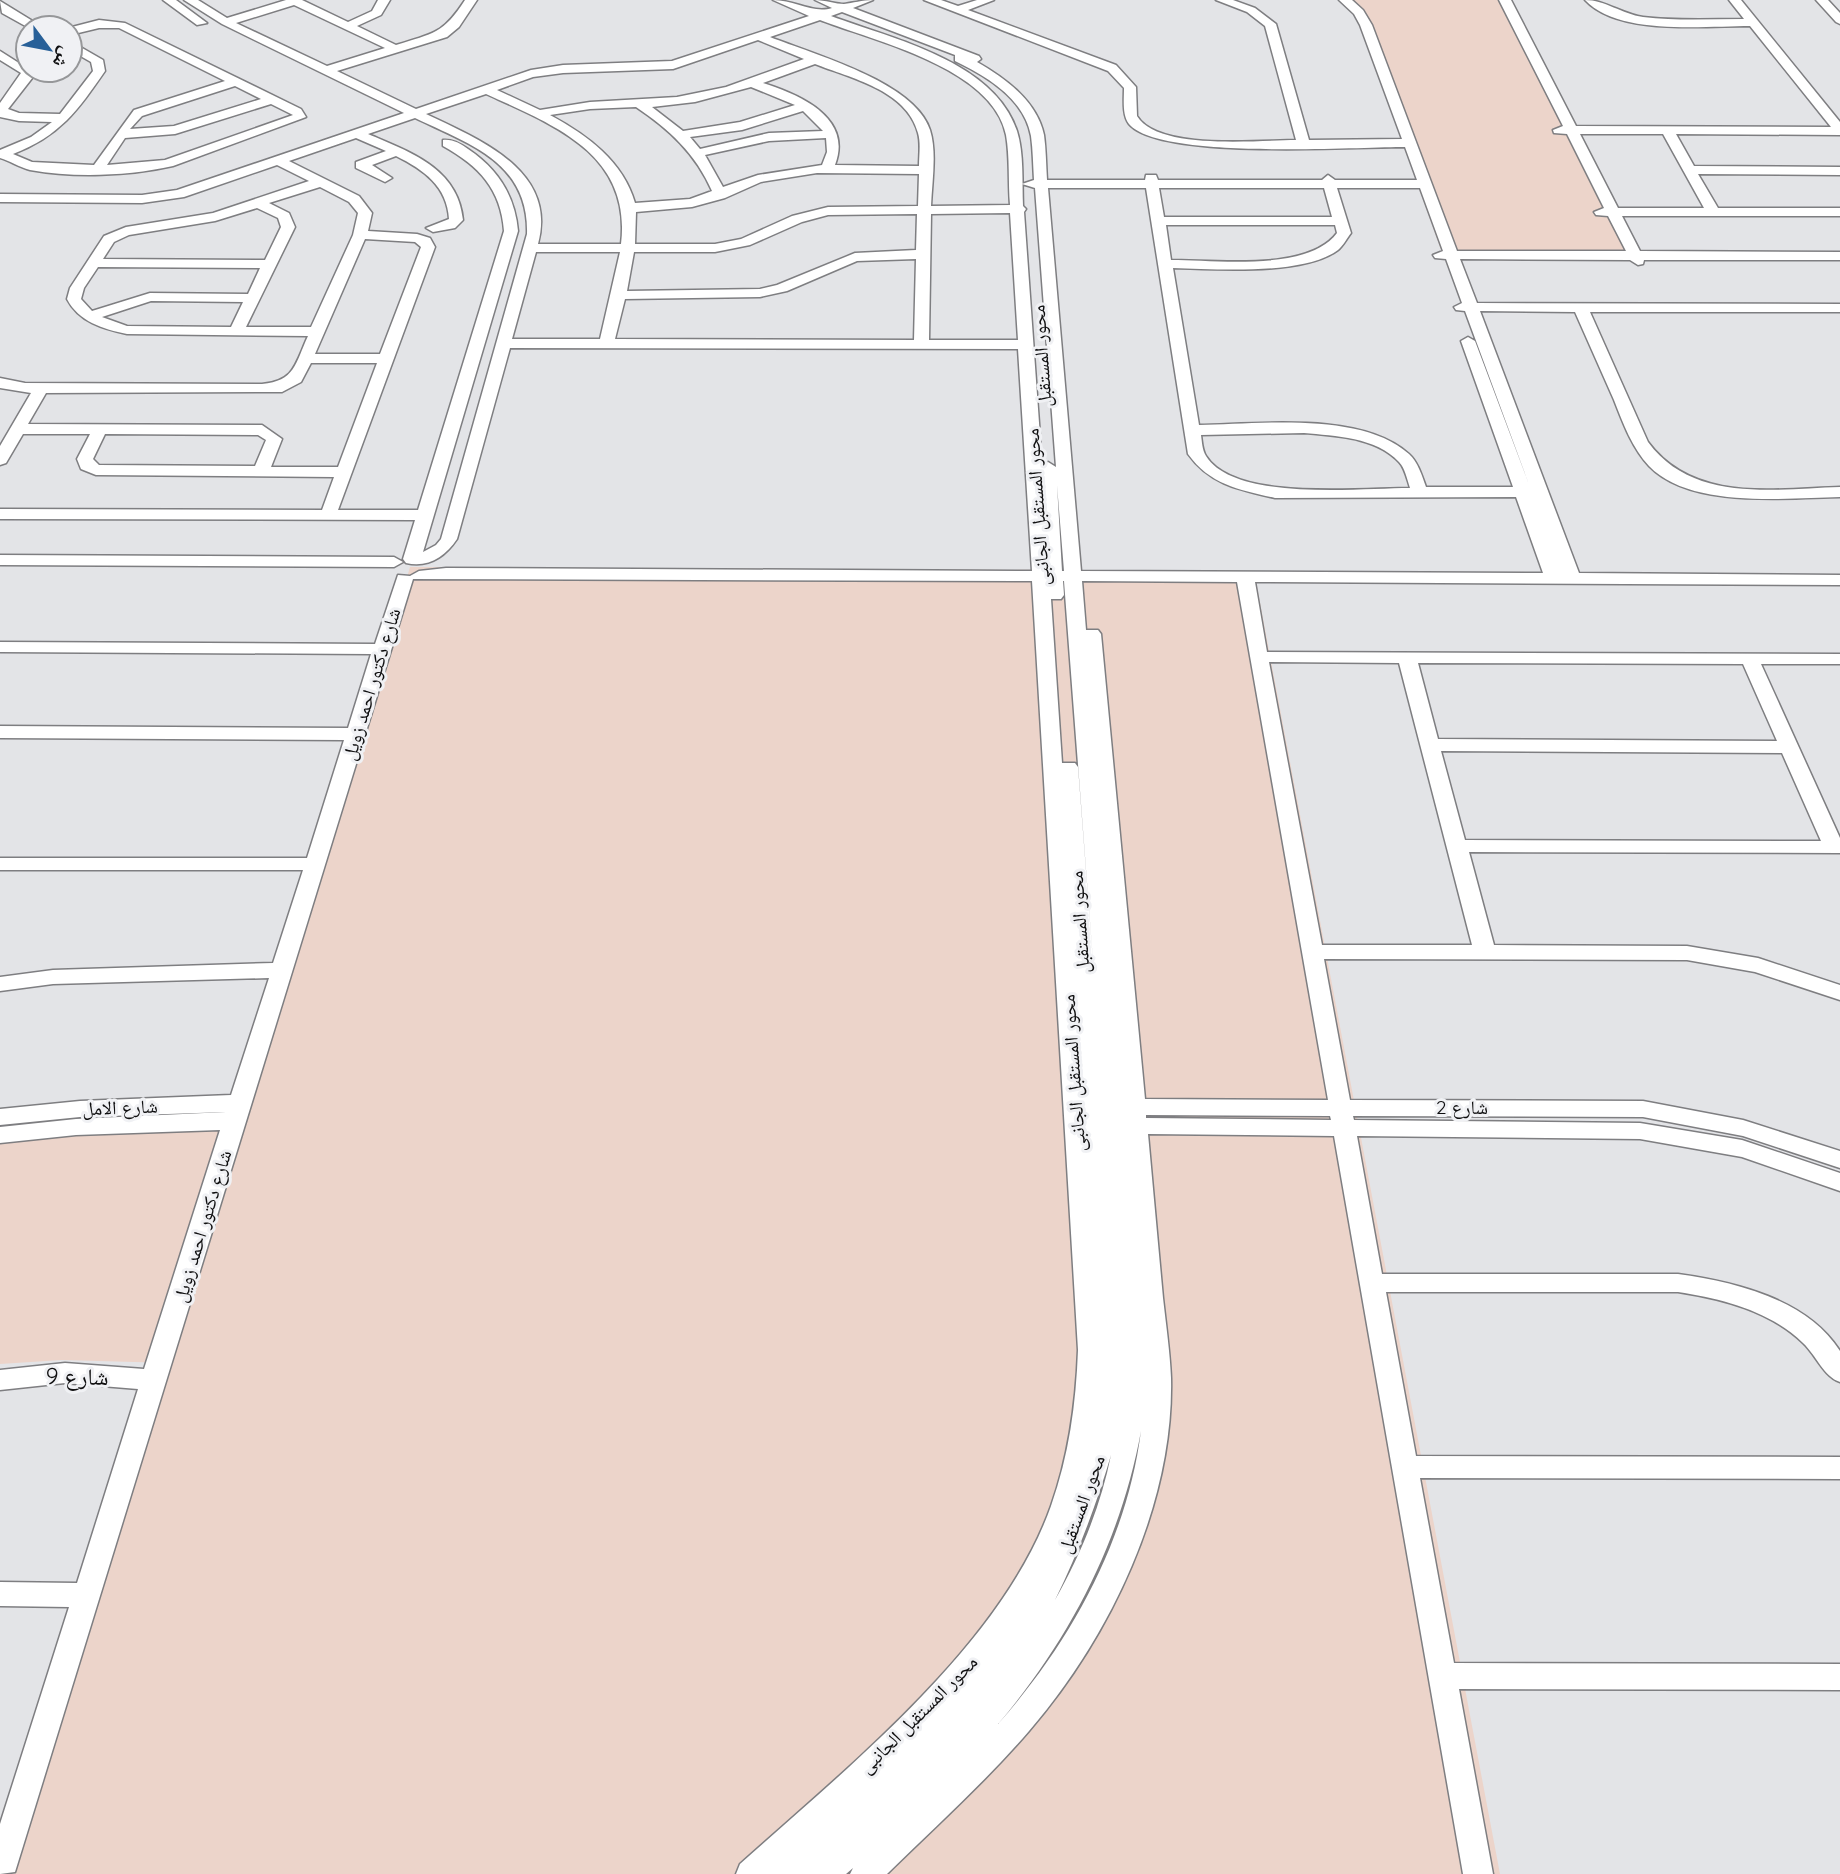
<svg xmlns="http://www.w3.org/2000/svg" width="1840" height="1874" font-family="Quicksand,'Noto Naskh Arabic',sans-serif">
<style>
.commercial{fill:#ecd4ca}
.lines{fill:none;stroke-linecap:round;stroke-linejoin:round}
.minor-casing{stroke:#7e7e81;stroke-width:3}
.minor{fill:#fff;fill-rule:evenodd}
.labels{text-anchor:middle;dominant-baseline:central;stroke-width:6;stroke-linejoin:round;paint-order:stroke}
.street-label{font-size:19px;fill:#0f0f10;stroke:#f0f1f4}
.near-street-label{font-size:23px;fill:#0f0f10;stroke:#f0f1f4}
</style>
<rect width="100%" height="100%" fill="#e3e4e7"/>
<!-- commercial -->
<path class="commercial" d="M1340,0h160l129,258h-185l-85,-237z
M410,567l844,4 246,1303h-1492l162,-511 -108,-3 -62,4v-238l92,-9 157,-5z"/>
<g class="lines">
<!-- minor casing -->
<g class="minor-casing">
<path id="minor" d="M163,0h13l31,23 -10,2z
M184,0h14l29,18 59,-18h16l46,22 24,-11 6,-11h12l-9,15 -24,11 39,19c38,-12 47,-11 69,-45h12l-18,27 -12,10 -110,34 79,38 115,-39 32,-5 109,-4 137,-45 -36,-16c22,0 40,14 59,8l-17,-8c10,0 21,4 29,4 9,-1 18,-4 29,-4l-20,8 126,48 2,3 -4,3c28,16 60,39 67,73 2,14 2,30 3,45h98l1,-5h10l2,5h164l6,-5 7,5h82l-12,-33c-51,0 -246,13 -276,-23 -7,-9 -5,-25 -5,-36l-16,-17 -184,-71h17l17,6 19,-6h17l-26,10 148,55 20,22 1,29c21,35 122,24 159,24l-31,-114 -18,-14 -31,-12h17l22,8 21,16 33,116 93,-1 -42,-114 -6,-11 -15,-14h13l11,10 9,15 85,226h169l-18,-35 -12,-1 -2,-3 10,-4 -37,-74 -13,-1 -1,-3 10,-4 -64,-126h12l65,126 255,1 -81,-101c-46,0 -132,10 -165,-26 20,0 37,14 58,17 33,4 67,2 101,2l-15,-19h12l99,122v13l-164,-1 18,32 146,1v8l-142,-1 20,34h122v8h-218l18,35 200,1v8h-196l-1,4 -5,1 -8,-5 -170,-1 17,44 363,1v8h-250l58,130c45,61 125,47 192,45v10c-54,1 -150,12 -191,-31 -17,-18 -26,-43 -35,-66 -13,-29 -26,-59 -39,-88l-95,-1 99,262 261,2v10l-585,-3 12,70 573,2v10h-79l79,174v15l-371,-1 25,93 193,1 71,12 82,27v15l-85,-28 -68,-12 -363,-1 26,141 293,1 100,19 97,31v17l-97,-32 -100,-19 -290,-1 1,4 286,3 102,17 98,33v18l-98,-34 -102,-18 -283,-3 25,138h296c57,8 129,25 162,77v31c-16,-5 -24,-27 -37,-39 -33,-32 -80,-44 -125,-51h-292l30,164 424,1v22l-420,-1 34,185 386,1v26l-381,-1 34,185h-30l-129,-738 -186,-2c5,55 10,110 15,164 3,27 7,54 8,80 3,126 -61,259 -142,353 -44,51 -94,96 -142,143h-37l3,-6 -7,6h-110l4,-10c107,-96 262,-219 311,-358 18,-51 25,-102 27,-156l-46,-769 -619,-2 -398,1293 -15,2v-50l69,-217 -69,-1v-24l77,1 61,-194 -73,-6 -65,7v-20l65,-7 79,6 76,-239 -144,5 -76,8v-16l76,-8 150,-7 -146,5 -80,8v-16l80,-8 151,-6 38,-117 -216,6 -53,7v-14l53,-7 220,-7 30,-93h-303v-12h307l37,-118 -344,-2v-12l348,2 23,-74 -371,-2v-10l375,2 23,-69 12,1 9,-5 27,-3 586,3 -14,-222 -508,-1 -53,191c-12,18 -29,29 -51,24l-3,-4 12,-39 -415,-1v-10l322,1 12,-33 -238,-2 -15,-6 -4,-10 13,-25h-67l-17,29 -6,2v-19l31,-53 -31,-5v-10l25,5 237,1c33,-3 33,-20 46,-48l-181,-2c-24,-5 -48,-12 -60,-35l3,-11 34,-52 22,-9 87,-14 96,-32 -32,-16 -93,32 -42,6 -142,-1v-8l142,1 35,-5 227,-77 -182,-89zM294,5l91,43 -58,18 -91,-43zM842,12l113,43v6c31,15 69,37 76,75 2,14 2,29 3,44l-12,4 13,4 21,279 -8,-5 -6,3 -18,-253 2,-3 -3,-3c-1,-23 1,-53 -6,-75 -23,-70 -124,-92 -186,-115zM820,20c54,21 173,48 186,115 4,22 2,47 4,70l-79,1c1,-24 6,-54 -1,-76 -15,-48 -117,-76 -160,-93zM758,40l46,19 -78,28 -49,10 -87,5 -50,8 -43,-20 36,-13 30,-4 110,-4zM815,64c35,14 92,26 103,69 3,10 1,22 1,33l-84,-1c18,-47 -34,-70 -72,-82zM751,87l44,18 -55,17 -57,9 -31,-24 43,-5zM486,94c68,31 146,60 135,150h-83c20,-74 -60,-105 -112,-130zM636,107c33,22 60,47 76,84l-22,8 -55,4c-12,-42 -48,-68 -85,-88l40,-6zM803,111l20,20 -54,2 -69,16 -10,-12 52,-7zM415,118c54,26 114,44 112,116l-86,305 -5,6 -13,7 95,-321c-3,-35 -20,-62 -50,-82 -7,-5 -15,-10 -25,-9v6c36,20 58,43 61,85l-86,279h-80l97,-263 -5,-9 -13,-4 -49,-3 4,-18 -13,-17 -70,-35 67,-23 30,13 -30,11v6l29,14 7,-4 -20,-13 24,-9c28,14 51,30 53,63l-23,9 7,4 22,-4 8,-8c-5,-52 -53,-68 -95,-86zM1580,134h83l41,74h-86zM826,138l1,14 -5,13 -64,10 -35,12 -18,-32 64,-14zM817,173l102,1 -1,32 -90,1 -36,9 -51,23 -26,5h-80l1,-32 56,-5 33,-9 36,-16zM320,187l29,15 9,11 -5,22 -42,92h-65l49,-100 -6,-14 -20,-10zM1048,188h98l42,266c22,31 52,36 87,44l241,-1 27,76 -462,-2zM1159,188h165l8,29h-168zM1337,188h83l23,63 -10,4 2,3 11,1 16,44 -8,4 2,3 9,1 65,176 -55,-146 -7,-4 -7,4 52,146h-87c-4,-11 -8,-25 -17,-33 -47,-43 -151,-30 -210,-29l-26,-157c42,1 130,8 165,-18 5,-4 9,-12 13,-17zM257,208l21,10 3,9 -16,33 -162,-1 11,-17 15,-7 86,-14zM1010,213l8,127h-89l2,-126zM917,214l-1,36 -61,3 -78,32 -17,4 -133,2 7,-39h81l35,-7 52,-23 26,-7zM1166,225h169l2,8c-29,39 -121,27 -166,27zM365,239l50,3 6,5 -41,107h-65zM536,252h84l-20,87h-88zM916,259l-2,81 -299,-1 10,-40 135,-2 27,-6 70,-30zM98,267l162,1 -12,26 -98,-1 -58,18 -11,-12 3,-11zM151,301l92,1 -12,25 -104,-1 -25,-9zM311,363h66l-39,104h-67l11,-28 -20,-14 -234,-1 18,-31 236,-1 19,-10zM1304,433c31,3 72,4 95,29 6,6 8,17 11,26 -50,0 -175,14 -204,-32 -4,-6 -4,-15 -5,-21zM105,434l153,1 8,5 -11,26 -156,-1 -6,-6zM1057,485l7,86h-2zM1063,581h1l32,419 -18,-233 -3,-4h-13l-11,-164h10l3,-4zM1082,581l155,1 91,518 -183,-1 -44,-465 -3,-4h-12zM1269,662l130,1 73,282h-150zM1418,663l325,1 34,77 -339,-2zM1441,751l341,2 39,88 -356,-1zM1146,1115l184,1 1,4 -185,-2zM1141,1431c-14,109 -70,211 -143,293 73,-86 123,-184 143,-293zM1111,1455c-10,51 -31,101 -56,145 23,-47 41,-94 56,-145z
M1816,0h12l12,13v11l-4,-2z
M0,1l44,27h-15l-27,-15z
M99,20l26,3 176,86 5,8 -133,49c-44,10 -99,12 -143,4 -11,-3 -20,-9 -30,-12v-8l31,-13 21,-15 -33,-1 -19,-4v-14l21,-30 -21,-13v-9l33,21v5l-25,32 11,4 41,1 33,-43 -2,-9 -21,-12v-9l33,19 2,11c-27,39 -45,65 -92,83l19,8 62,3 40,-55 91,-29 -106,-53h-20l-29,7 -2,-7zM235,86l26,13 -87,27 -44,3 12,-13zM271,104l22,11 -128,45 -58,5 18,-27 50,-4z
M0,555l394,2 9,5 -9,5 -394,-2z"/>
</g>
<!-- minor -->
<use href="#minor" class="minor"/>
</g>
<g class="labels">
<!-- street labels -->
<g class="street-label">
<text transform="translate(1041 356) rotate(-94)">محور المستقبل</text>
<text transform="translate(1037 507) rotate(-94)">محور المستقبل الجانبى</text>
<text transform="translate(371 684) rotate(-73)">شارع دكتور احمد زويل</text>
<text transform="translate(1079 922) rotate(-94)">محور المستقبل</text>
<text transform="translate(1073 1073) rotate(-94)">محور المستقبل الجانبى</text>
<text transform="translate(120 1107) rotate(-2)">شارع الامل</text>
<text x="1462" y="1107">شارع 2</text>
<text transform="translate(202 1226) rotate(-73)">شارع دكتور احمد زويل</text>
<text transform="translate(1081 1504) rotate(-70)">محور المستقبل</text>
<text transform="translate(918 1714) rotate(-45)">محور المستقبل الجانبى</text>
</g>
<!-- near-street labels -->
<g class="near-street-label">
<text transform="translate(77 1376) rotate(1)">شارع 9</text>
</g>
</g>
<!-- north arrow -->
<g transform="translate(49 49) rotate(122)"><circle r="33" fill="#f0f1f4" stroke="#969799" stroke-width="2"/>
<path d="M0-5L12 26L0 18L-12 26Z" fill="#286098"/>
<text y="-10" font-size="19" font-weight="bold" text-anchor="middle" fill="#0f0f10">ش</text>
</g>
</svg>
